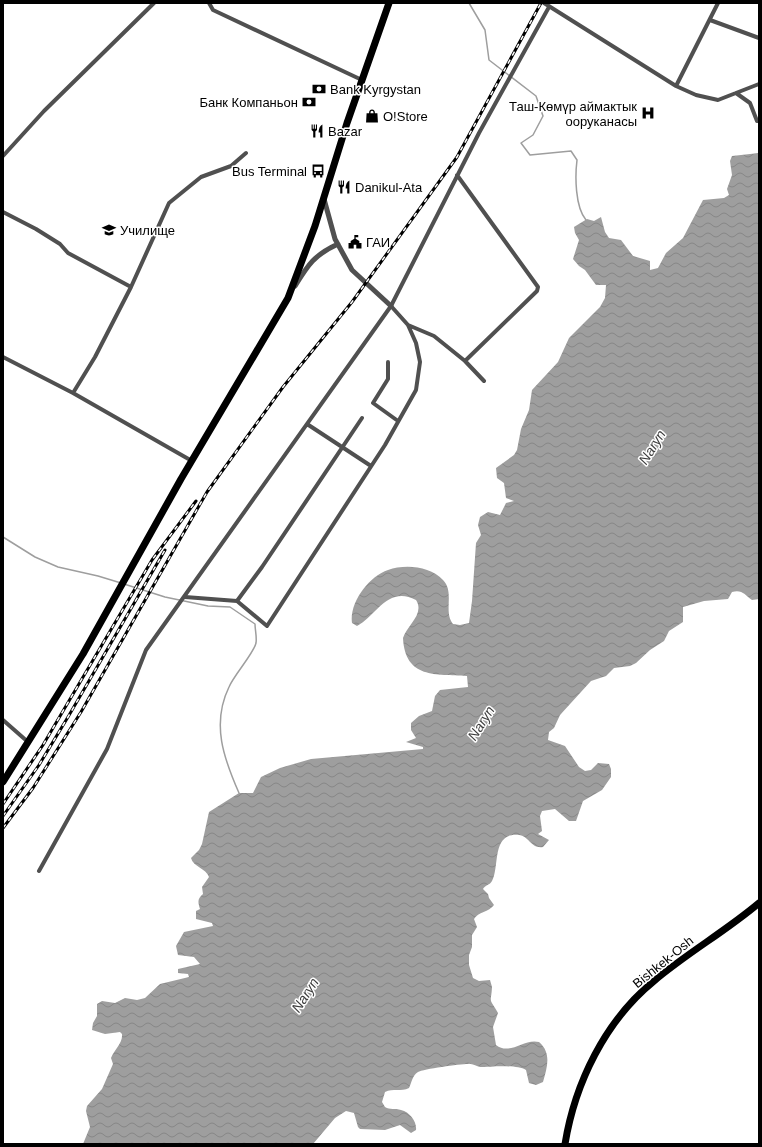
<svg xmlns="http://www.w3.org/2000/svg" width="762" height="1147" font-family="Arial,sans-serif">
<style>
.water{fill:url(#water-waves)}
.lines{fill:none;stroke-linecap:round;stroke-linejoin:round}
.stream{stroke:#9e9e9e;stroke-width:1.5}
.minor{stroke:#505050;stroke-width:4}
.tertiary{stroke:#505050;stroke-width:5}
.primary{stroke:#000;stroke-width:7}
.trunk{stroke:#000;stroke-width:7}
.rail-casing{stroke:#000;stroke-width:3}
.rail{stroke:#fff;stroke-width:1.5;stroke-dasharray:4.5;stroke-linecap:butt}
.labels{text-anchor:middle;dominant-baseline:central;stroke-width:3;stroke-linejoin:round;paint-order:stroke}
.poi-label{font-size:13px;fill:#000;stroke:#fff;text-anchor:start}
.street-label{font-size:13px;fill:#000;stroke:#fff}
.water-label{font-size:14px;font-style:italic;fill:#3f3f3f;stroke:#fff}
</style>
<defs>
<pattern id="water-waves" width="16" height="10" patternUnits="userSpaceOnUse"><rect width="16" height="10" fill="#9e9e9e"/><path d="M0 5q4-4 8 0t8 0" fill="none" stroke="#868686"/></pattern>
</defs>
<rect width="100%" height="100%" fill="#fff"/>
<!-- water -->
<path class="water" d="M759,153v446l-7,1c-7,-5 -10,-11 -20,-8l-4,7 -24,2 -21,6v15l-14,9 -5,10 -14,9 -14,13 -6,3 -16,2 -8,8 -15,5 -31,34 -6,13 -5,4 -1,8 17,6 14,21 6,4 6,-1 7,-7 11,1 2,5v8l-9,13 -19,11 -7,20h-7l-14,-12 -13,2 -2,5 2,15 -4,3 11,6 -6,7c-12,2 -14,-11 -24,-12 -28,-3 -19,32 -27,46 -2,4 -7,4 -9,8l5,5 1,4 5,7c-5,7 -16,7 -20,14l3,8 -5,8v12l-3,8v10l4,13 6,3 11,-1 2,7c-1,18 -4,9 6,26l-5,14 3,18c14,11 28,-7 43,-3 13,11 8,26 4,40l-7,3 -7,-2 -3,-13c-10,-6 -36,-3 -46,-3 -5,-1 -8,-4 -12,-3 -8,0 -45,5 -50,8 -6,4 -6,10 -9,16 -8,4 -16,0 -24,4l-3,10 3,5c5,3 10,1 16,3 9,2 16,12 15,20l-5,3 -11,-8 -15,5 -25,-1 -2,-2 -4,-14 -8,-2 -11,7 -22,26h-230l7,-17 -4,-16 1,-5 15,-17 11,-25 -2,-6c3,-8 12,-15 11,-24l-2,-2 -15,2 -13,-4 1,-7 4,-7v-12l5,-3 13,2 10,-5 12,2 8,-2 15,-14 29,-7 -1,-3 -10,-1v-4l22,-5 -6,-7 -16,-2 -2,-9 8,-14 29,-6 -1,-3 -16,-4v-8l4,-2c-2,-7 -3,-10 3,-15l-1,-7 7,-10c-3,-9 -16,-10 -18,-19l8,-8 3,-6 7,-32 30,-19h14l8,-16 19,-9 31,-9 112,-10v-2l-17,-5 10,-4 -5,-8v-7l8,-7 13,-5 3,-15 5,-6 28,-3 -1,-11c-31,-2 -62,3 -64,-38 4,-13 22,-24 13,-38 -28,-15 -40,16 -59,26l-5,-3c-3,-20 17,-47 36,-53 17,-6 42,-4 55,10 12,12 0,32 10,44l7,1 9,-2 3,-22 4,-58 5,-8 -3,-10 2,-8 8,-5 12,3 6,-12 8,-2 -8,-3 -2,-15 -7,-5 -1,-10 18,-13 3,-5 4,-21 8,-19 3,-20 26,-28 11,-24 31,-31 5,-9 1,-13h-10l-11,-15 -6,-4 -6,-7 6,-19 -4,-7 -1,-6 13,-8 7,2 7,-4 4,15 4,6 12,2 12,16 17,5v9l8,-2 8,-15 17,-15 20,-38 21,-2 5,-3 -2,-6 5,-14 -2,-14 2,-5z"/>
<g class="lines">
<!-- stream -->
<path class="stream" d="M469,3l16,27 4,30 47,36 7,20 -10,19 -12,8 9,12 41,-4 6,9c-2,16 -2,47 9,60
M3,537l32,20 23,10 40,9 23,7
M124,584l41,13 43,9 22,1 25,17c0,6 2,13 1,19 -2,10 -22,32 -27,44 -18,37 -5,72 10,106"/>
<!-- minor -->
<path class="minor" d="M209,3l4,7 149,70
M544,3l132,83 20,9 22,5 41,-16
M710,20l49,18
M676,86l42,-83
M736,93l14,10 7,18h2
M3,156l41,-45 110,-108
M457,175l81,112 -1,4 -72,70
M3,212l33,17 24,15 8,9 63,34
M408,325l26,11 31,25 19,20
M3,357l70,36 119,68
M388,362v17l-15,24 25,18
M73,393l22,-36 36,-70 38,-84 32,-26 30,-11 15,-13
M307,424l64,42
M185,597l52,4 25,-34 100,-149
M237,601l30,25 118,-181 31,-55 4,-28 -4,-19 -8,-18 -17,-19
M3,720l25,22
M39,871l68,-122 39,-99 245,-344 88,-173 70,-126"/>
<!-- tertiary -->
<path class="tertiary" d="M324,199l11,40 17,31 39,36
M295,286c13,-21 19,-31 43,-42"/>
<!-- primary -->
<path class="primary" d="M3,782l80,-128 98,-175 107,-181 27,-72 32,-103 42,-120"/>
<!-- trunk -->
<path class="trunk" d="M565,1144c10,-61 40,-123 89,-163 33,-28 72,-50 105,-78"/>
<!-- rail casing -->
<g class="rail-casing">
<path id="rail" d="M3,804l40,-59 109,-185 44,-59
M3,816l36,-51 29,-48 97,-167
M3,828l30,-40 48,-76 126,-220 76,-105 69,-85 105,-145 84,-154"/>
</g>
<!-- rail -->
<use href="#rail" class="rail"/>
</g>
<!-- icons -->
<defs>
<g id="bank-bare" transform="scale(1.08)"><path d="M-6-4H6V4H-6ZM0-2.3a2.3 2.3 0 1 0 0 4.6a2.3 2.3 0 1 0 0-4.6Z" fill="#000" stroke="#fff" stroke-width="2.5" paint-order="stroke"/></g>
<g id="hospital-bare" transform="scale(1.08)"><path d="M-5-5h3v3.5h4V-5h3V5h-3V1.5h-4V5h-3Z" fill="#000" stroke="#fff" stroke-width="2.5" paint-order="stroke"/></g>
<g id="shop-bare" transform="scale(1.08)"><path d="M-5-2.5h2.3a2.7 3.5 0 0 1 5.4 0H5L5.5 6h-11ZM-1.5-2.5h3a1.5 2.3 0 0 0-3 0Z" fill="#000" stroke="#fff" stroke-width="2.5" paint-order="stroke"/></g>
<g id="restaurant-bare" transform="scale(1.08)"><path d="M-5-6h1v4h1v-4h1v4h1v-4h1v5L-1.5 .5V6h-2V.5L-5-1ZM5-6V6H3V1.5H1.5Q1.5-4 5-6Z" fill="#000" stroke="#fff" stroke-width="2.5" paint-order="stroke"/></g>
<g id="bus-bare" transform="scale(1.08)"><path d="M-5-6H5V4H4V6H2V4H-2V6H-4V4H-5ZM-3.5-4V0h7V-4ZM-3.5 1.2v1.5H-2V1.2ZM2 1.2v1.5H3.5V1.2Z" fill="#000" stroke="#fff" stroke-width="2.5" paint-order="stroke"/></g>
<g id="school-bare" transform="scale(1.08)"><path d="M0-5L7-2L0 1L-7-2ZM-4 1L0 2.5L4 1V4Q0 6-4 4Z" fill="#000" stroke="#fff" stroke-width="2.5" paint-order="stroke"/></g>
<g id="civic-bare" transform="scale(1.08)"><path d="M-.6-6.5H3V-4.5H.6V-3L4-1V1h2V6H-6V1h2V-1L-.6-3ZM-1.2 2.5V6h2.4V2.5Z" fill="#000" stroke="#fff" stroke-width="2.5" paint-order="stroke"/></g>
</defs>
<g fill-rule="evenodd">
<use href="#bank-bare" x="319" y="89"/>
<use href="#bank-bare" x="309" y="102"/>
<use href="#hospital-bare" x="648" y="113"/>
<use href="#shop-bare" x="372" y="116"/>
<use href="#restaurant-bare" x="317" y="131"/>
<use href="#bus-bare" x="318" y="171"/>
<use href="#restaurant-bare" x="344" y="187"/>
<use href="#school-bare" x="109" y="230"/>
<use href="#civic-bare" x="355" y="242"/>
</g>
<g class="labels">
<!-- poi labels -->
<g class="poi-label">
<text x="330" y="89">Bank Kyrgystan</text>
<text x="298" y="102" text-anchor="end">Банк Компаньон</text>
<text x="637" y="106" text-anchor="end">Таш-Көмүр аймактык<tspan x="637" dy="15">ооруканасы</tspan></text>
<text x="383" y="116">O!Store</text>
<text x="328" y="131">Bazar</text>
<text x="307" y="171" text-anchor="end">Bus Terminal</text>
<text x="355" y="187">Danikul-Ata</text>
<text x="120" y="230">Училище</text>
<text x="366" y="242">ГАИ</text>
</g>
<!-- street labels -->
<g class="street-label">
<text transform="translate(663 962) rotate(-39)">Bishkek-Osh</text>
</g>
<!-- water labels -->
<g class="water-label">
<text transform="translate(652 447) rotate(-58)">Naryn</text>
<text transform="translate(481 723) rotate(-58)">Naryn</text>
<text transform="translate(305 995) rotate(-57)">Naryn</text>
</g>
</g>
<!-- border -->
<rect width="762" height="1147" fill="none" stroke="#000000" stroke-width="8"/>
</svg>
